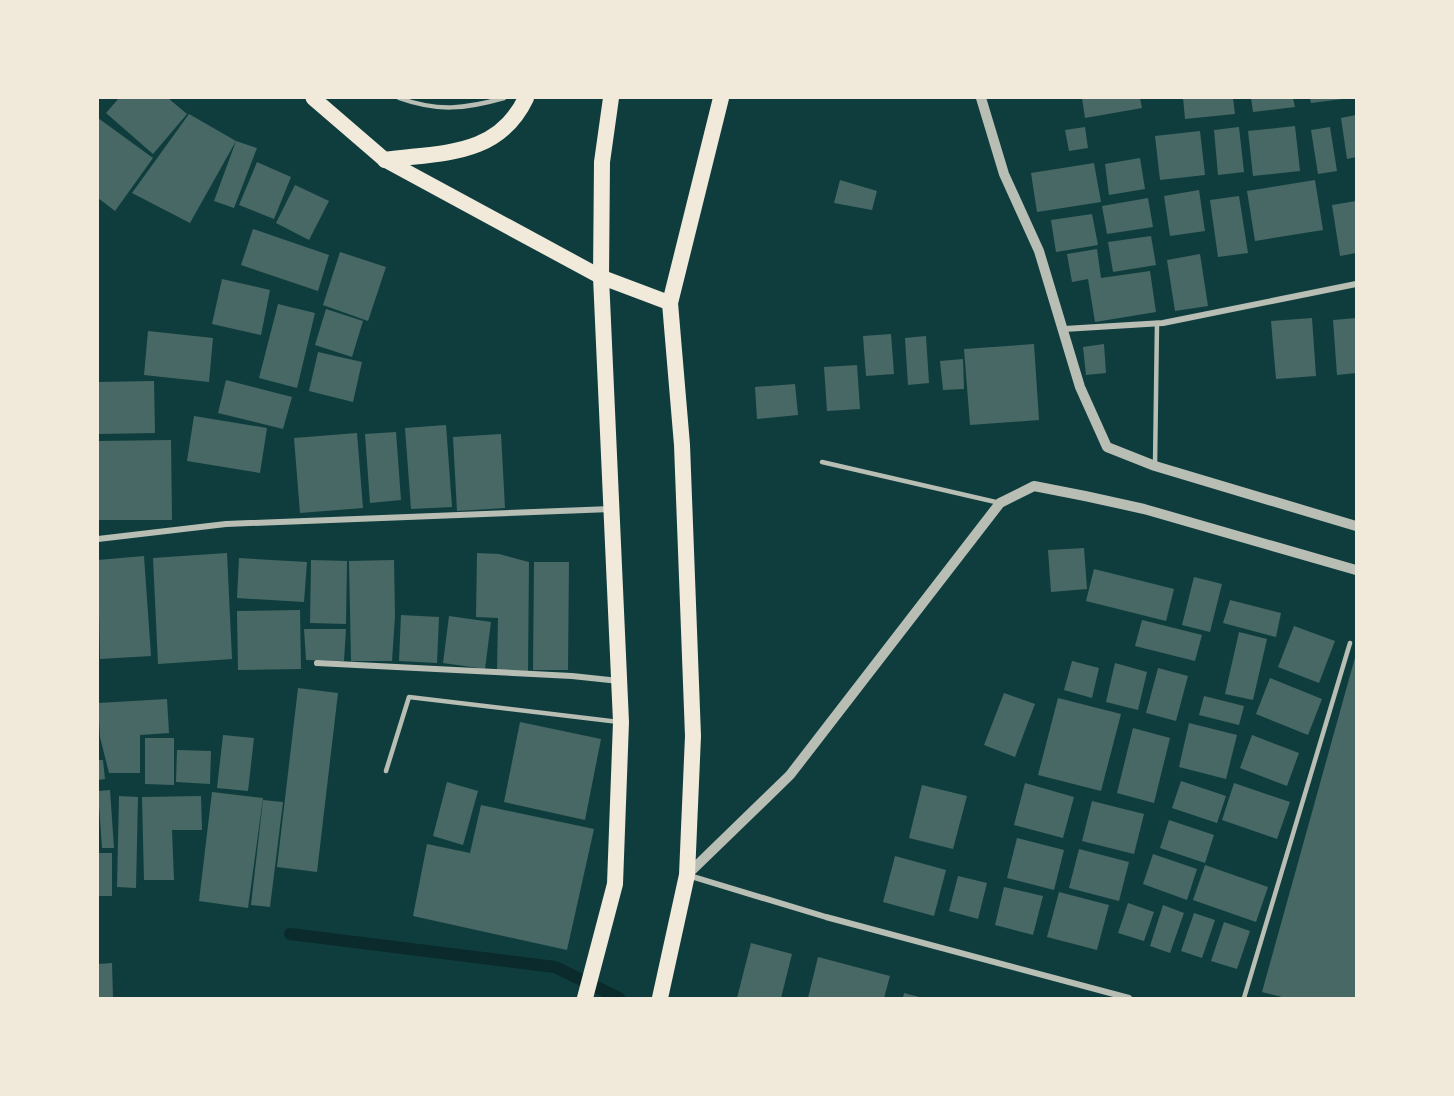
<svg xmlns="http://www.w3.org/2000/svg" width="1454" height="1096" font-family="Rubik,sans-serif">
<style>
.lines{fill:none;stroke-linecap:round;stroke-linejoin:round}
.stream{stroke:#0a2a2b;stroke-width:12}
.building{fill:#486865}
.service{stroke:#b8beb3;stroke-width:4.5}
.minor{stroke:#b8beb3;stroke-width:6}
.tertiary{stroke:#b8beb3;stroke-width:10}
.primary{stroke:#f1e9da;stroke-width:15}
.trunk{stroke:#f1e9da;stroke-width:16}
</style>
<rect width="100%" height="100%" fill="#0f3d3e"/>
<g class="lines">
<!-- stream -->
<path class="stream" d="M290,934l265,33 64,31"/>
</g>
<!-- building -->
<path class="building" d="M119,98h49l19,16 -34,40 -47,-41z
M1082,98h58l2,10 -57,10z
M1183,98h50l2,16 -50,5z
M1251,98h42l2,9 -42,5z
M1310,98h33v1l-32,4z
M189,114l47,27 -46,82 -58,-30z
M1356,115v42l-9,2 -6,-41z
M98,118l55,40 -38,53 -17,-13z
M1295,126l5,45 -47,5 -5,-45z
M1085,127l3,21 -19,3 -4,-21z
M1239,127l5,45 -26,3 -4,-45z
M1330,127l7,44 -19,3 -7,-44z
M1200,131l5,44 -45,5 -5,-44z
M236,141l21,7 -23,60 -20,-7z
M1140,158l5,31 -36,6 -4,-31z
M257,162l34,15 -17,42 -35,-14z
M1094,163l7,39 -64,10 -6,-39z
M840,180l37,11 -5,19 -38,-7z
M1315,180l8,50 -68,11 -8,-50z
M295,185l34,16 -20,39 -33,-17z
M1199,190l6,41 -35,5 -6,-40z
M1239,196l9,57 -30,4 -8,-57z
M1148,198l5,29 -46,7 -5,-28z
M1356,201v52l-16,3 -8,-51z
M1092,214l6,31 -42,7 -5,-32z
M253,229l76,26 -11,36 -77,-26z
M1151,236l5,29 -43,7 -5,-30z
M1097,249l4,29 49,-7 6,41 -61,10 -7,-43 -16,3 -5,-28z
M340,252l46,15 -18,54 -45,-16z
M1200,254l8,52 -33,5 -8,-51z
M222,279l48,11 -9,45 -49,-11z
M278,304l37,9 -18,75 -38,-10z
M326,309l37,12 -11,36 -37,-12z
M1312,318l4,58 -40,3 -5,-58z
M1356,318v55l-19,2 -4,-55z
M148,331l65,7 -4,44 -65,-7z
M891,334l3,40 -28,2 -3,-40z
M926,336l3,47 -21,2 -3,-47z
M1034,344l5,76 -69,5 -6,-76z
M1104,344l2,29 -20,2 -3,-28z
M318,352l44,10 -9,40 -44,-11z
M963,359l1,30 -21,1 -3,-29z
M857,365l3,44 -33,2 -3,-44z
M226,380l66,17 -9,32 -65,-16z
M154,381l1,52 -57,1v-52z
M795,384l3,31 -41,4 -2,-32z
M194,416l73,12 -7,45 -73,-12z
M446,425l6,82 -41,2 -6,-81z
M396,432l5,68 -31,3 -5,-69z
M357,433l6,75 -63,5 -6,-75z
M501,434l4,74 -48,3 -4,-74z
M171,440l1,80h-74v-79z
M1084,548l3,41 -36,3 -3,-42z
M227,553l5,106 -74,5 -5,-106z
M477,553l22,1 30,8 -1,109h-31l1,-53 -22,-1z
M144,556l7,100 -51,3 -2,-99z
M239,558l68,4 -3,40 -67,-4z
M311,560l36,1 -1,63 -36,-1z
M394,560l1,56 -3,45h-41l-2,-100z
M534,562h35l-1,108h-35z
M1094,569l80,20 -8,32 -80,-20z
M1194,577l28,7 -12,48 -28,-7z
M1230,600l51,13 -5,24 -53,-14z
M300,610l1,59 -63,1 -1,-59z
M401,615l38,2 -2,46 -38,-2z
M449,616l42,6 -6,47 -42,-6z
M1142,620l60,15 -7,26 -60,-15z
M1294,626l41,15 -16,42 -41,-16z
M304,629h42l-2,32 -38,-1z
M1239,632l28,7 -14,61 -28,-6z
M1356,654v344h-70l-24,-6z
M1072,661l27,7 -7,30 -28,-8z
M1115,663l32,9 -9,38 -32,-8z
M1158,668l30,8 -12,45 -30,-8z
M1270,678l52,21 -14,36 -52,-21z
M298,688l40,5 -21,179 -40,-5z
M1004,693l31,11 -20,53 -31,-12z
M1204,696l40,10 -5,19 -40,-10z
M1058,698l63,16 -20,77 -63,-16z
M167,699l2,34 -29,2v38h-31l-9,-36 -2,-34z
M520,722l81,17 -16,81 -81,-18z
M1189,723l48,12 -11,44 -47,-12z
M1133,728l37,10 -16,65 -37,-10z
M223,735l31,3 -6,53 -31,-3z
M1252,735l47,18 -12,33 -47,-18z
M145,738h29v47l-29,-1z
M177,750l34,1 -1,33 -34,-2z
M98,760h5l2,19 -7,1z
M1181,781l45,15 -9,27 -45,-15z
M447,782l31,9 -15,54 -30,-9z
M1025,783l49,14 -11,41 -49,-13z
M1234,783l56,19 -13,37 -55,-19z
M922,785l45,11 -14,53 -44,-11z
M110,790l4,58h-12l-4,-57z
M212,792l51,6 -15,110 -49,-7z
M119,796l19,1 -2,91 -19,-1z
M201,796l1,34h-30l2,50h-30l-2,-83z
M263,800l20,2 -13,105 -19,-2z
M1092,801l52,13 -10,40 -52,-13z
M481,805l113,24 -27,121 -154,-34 14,-72 43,9z
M1169,820l45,15 -9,28 -45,-15z
M1017,838l47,12 -10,40 -47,-12z
M1079,849l50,13 -10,39 -50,-13z
M98,853h14v43h-14z
M1153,854l44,15 -10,31 -44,-16z
M895,856l51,14 -12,46 -51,-14z
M1205,865l63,22 -12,35 -63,-22z
M958,876l29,7 -9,36 -29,-8z
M1004,887l39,9 -10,39 -38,-10z
M1059,892l50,13 -12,45 -50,-13z
M1128,903l26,9 -10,29 -26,-8z
M1163,905l21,8 -14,40 -20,-7z
M1194,913l21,7 -13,38 -21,-7z
M1224,922l26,9 -13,38 -26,-8z
M751,943l41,11 -11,44h-44z
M818,957l72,19 -6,22h-76z
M112,963l1,35h-15v-34z
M904,993l19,5h-20z"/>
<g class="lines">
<!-- service -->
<path class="service" d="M399,98c39,14 66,11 105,0
M822,462l178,41
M1155,466l2,-143
M386,771l23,-74 210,25
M1244,998l106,-355"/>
<!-- minor -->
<path class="minor" d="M1064,329l99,-6 193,-39
M98,539l128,-15 385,-15
M317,663l255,13 47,5
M687,875l139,42 303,81"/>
<!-- tertiary -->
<path class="tertiary" d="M981,98l23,76 35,77 41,136 27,60 48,19 201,60
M687,875l103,-100 210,-272 34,-17 51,10 59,13 212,61"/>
<!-- primary -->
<path class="primary" d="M313,98l72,62 216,117 69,26"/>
<!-- trunk -->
<path class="trunk" d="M385,160c57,-8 113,-3 141,-62
M585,998l30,-114 6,-162 -20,-445 1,-115 9,-64
M660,998l27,-123 6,-139 -11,-291 -12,-142 51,-205"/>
</g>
<!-- border -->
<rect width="1454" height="1096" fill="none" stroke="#f1e9da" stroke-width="198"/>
</svg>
